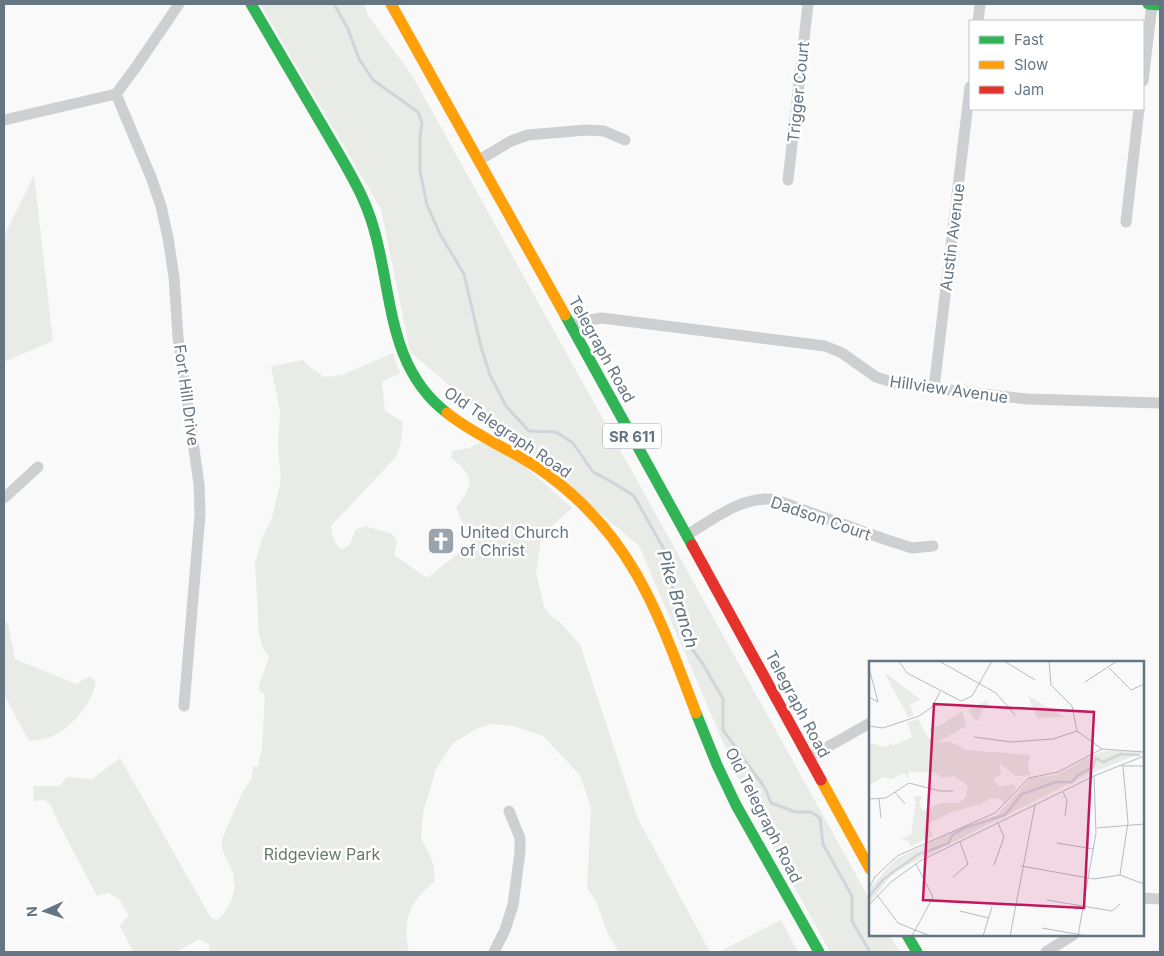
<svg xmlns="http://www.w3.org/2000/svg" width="1164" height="956" font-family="Inter,sans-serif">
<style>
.green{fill:#e8ebe6}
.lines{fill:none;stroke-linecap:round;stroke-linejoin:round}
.stream{stroke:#ced6d9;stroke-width:3}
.street{stroke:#cecfd0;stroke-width:11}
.fast{stroke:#30b455;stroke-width:11}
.slow{stroke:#ff9f0a;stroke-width:11}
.jam{stroke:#e5322d;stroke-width:11}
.labels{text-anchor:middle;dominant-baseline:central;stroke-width:5;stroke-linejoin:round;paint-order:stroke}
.shield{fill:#fff;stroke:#939fa8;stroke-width:1}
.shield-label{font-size:15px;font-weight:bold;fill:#657683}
.street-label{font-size:16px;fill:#657683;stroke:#fff}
.poi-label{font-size:16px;fill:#657683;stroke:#fff;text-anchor:start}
.park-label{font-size:16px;fill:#687a64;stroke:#fff}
.water-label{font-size:18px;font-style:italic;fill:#60757c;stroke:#fff}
.inset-river{fill:none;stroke:#ced6d9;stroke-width:2.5}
.inset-road{fill:none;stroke:#b5bdc3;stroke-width:1}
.view{fill:#c2185b;fill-opacity:0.15;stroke:#c2185b;stroke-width:2.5}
.inset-edge{fill:none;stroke:#657683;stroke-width:2.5}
</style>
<rect width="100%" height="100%" fill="#f9f9f9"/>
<!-- green -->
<path class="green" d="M260,4h104l5,13 43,58 458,825v35h20l10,17h-70l-78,-142 -113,-264 -229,-194 -29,-143z
M34,175l19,166 -49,21v-126z
M393,353l7,20 -18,9 3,29 18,11 -2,20 -5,15 -65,69c1,10 2,17 11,23l8,-4 5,-15 10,-4 27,8 5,7 -3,14 33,23 44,-35 -15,-35c17,-23 20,-31 -5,-50l1,-7 17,-3 12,-6 37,18 54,48 -30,27 -6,37 8,35 6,8 11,8 19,22 57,172 73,135h-91l-11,-18 -12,-33 -9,-13 4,-80 -11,-33 -37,-39 -29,-10 -22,-2 -16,5 -23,14 -17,26 -13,44 -2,26 9,16 4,13 1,13c-26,22 -33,38 -26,71h-200l1,-7 -11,-6 -22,13h-44l-13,-26 9,-11 -10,-16 -11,-6 -11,3 -39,-74 -7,-17 -6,-5 -11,1 -1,-15h26l8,-9 25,2 28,-21 91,160 6,2 6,-5 9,-16 3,-13 -2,-13 -11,-24v-10l21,-48 9,-13 1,-12 5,1 4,-19 3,-54 -5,-2 -1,-7 10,-28 -6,-9 -4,-14 -4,-71 7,-25 10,-20 9,-38 -3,-33 2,-35 -9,-46 33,-6 1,3 19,14 18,-2z
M4,622l4,1 7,36 61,25 14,-8 6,6c-4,22 -26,48 -48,56 -5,2 -13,2 -19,3l-25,-46z
M781,920l17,32h-80z"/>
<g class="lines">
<!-- stream -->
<path class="stream" d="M334,4l14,25 11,30 14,21 45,32 4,11 -2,14v34l7,34 13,29 24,40 17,73 9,28 16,31 23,25 27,1 17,11 20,29 19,10 22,14 35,62 5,39 18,52 11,15 20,35v31l42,58 6,15 25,9h15l9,6 3,26 29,52v25l18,31"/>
<!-- street -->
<path class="street" d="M978,21l2,-17
M1143,81l9,-77
M116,94l35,83 10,29 7,32 6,39 4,60 21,147 1,31 -16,191
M116,94l20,-27 43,-63
M4,120l112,-26
M479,160l32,-19 17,-6 58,-5 18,1 21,9
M788,180l20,-176
M1126,222l13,-113
M570,324l31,-6 9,1 215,27 17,7 34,24 22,7 129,15 133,4
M934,388l36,-301
M4,498l34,-31
M687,535c27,-16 57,-41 89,-35l108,39 28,9 21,-2
M808,758l62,-35
M1143,898l17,1
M494,952l11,-22 8,-25 7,-53v-14l-11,-27
M1046,952l27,-17"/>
<!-- fast -->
<path class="fast" d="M251,4c27,46 54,92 81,138 11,19 22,37 31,57 33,72 15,161 84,214
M1148,4l12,1
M565,315l127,230
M696,713l21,52 19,40 83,147
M907,935l10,17"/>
<!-- slow -->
<path class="slow" d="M391,4l174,311
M447,413c31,25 69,38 101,62 87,64 111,142 148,238
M821,780l49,89"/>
<!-- jam -->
<path class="jam" d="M692,545l129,235"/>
</g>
<!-- icons -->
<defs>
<g id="church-square" transform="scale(1.4375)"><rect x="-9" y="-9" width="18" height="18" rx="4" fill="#99a4ac" stroke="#fff"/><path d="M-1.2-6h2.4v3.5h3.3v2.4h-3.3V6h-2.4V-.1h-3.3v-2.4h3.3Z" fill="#fff"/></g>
</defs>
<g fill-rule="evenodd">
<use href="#church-square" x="441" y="541"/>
</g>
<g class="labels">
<!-- shield labels -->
<rect class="shield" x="603" y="423.5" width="58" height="25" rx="4"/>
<g class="shield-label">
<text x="632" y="436">SR 611</text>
</g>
<!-- street labels -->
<g class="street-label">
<text transform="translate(798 92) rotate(-84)">Trigger Court</text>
<text transform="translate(952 237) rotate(-83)">Austin Avenue</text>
<text transform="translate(602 349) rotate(61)">Telegraph Road</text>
<text transform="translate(949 389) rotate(8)">Hillview Avenue</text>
<text transform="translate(187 395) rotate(82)">Fort Hill Drive</text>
<text transform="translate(508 432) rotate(34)">Old Telegraph Road</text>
<text transform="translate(821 518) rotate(19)">Dadson Court</text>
<text transform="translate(798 704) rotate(62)">Telegraph Road</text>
<text transform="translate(764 815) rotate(63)">Old Telegraph Road</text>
</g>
<!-- poi labels -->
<g class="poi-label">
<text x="460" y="532">United Church<tspan x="460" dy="18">of Christ</tspan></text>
</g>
<!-- park labels -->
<g class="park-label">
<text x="322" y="854">Ridgeview Park</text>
</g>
<!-- water labels -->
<g class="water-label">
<text transform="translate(678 599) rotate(73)">Pike Branch</text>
</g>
</g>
<!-- overview -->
<g transform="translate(869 661)">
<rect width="275" height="275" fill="#f9f9f9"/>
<path d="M15,11l37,28 -11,4 4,11 -6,2zM159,35l2,1 35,20 -28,1zM117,39l4,8 -7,1 -6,13 -8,-11zM93,50l4,15 -28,16h13l15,8 64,5 -2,12 3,8 -15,1 -16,-12 1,10 -8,5 6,8 15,-3 2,5 -12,15 -4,-5 -9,-1 -10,6 -30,8 -23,12 5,12 -22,10 -3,-5 -7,-2 10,-4 5,-33 -3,-6h9l-3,7 4,8 17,-8h19l7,-6 2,-11 -14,-10 -12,2 -8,-6h-26l1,9 -4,-8 -14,6 -8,-2 -14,9v-43l18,4 3,-5 2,4 14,-6 6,-3 -5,-15 11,-3 10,19 5,1 -4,-11 11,-2zM244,89l31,2 -56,22 -194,98 -25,31 1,-15 26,-29 55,-27 46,-17 34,-37 25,-3 44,-23z" fill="#e8ebe6"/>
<path class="inset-river" d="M0,235l15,-17 33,-24 32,-12 3,-8 13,-7 40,-13 17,-21 34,-12h16l6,-7 15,-8 3,-9 7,4 18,-8 19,1"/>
<path class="inset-road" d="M30,0l8,12 54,28 11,-5 20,-35M70,0l57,32 19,22M135,0l31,19M180,0l2,24 21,21 5,25M0,7l9,34 -9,-5M240,7l22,22 13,-6M216,21l32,-21M0,65l14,2 36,-12 13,-9 8,-15M208,70l25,18M105,76l37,5 42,-3 24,-8M252,105h23M26,131l10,12M194,131l4,8 -2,16M0,138l17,-1 23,-15 31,8h13M10,138l2,19M228,167l47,-4M188,182l36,6M125,204l10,-28 -6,-14M152,205l73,13 26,-4 24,9M251,214l8,-53 -5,-55M84,216l15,-13 -8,-22M0,227l6,-11 22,-21 98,-43 34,-35 29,-6 44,-23 42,3M8,234l21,28 32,13M178,239l65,11 8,-7M0,244l22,-23 29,-21 174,-85 50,-20M91,250l29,7M173,267l45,8M43,275l21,-39 -17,-33M114,275l9,-29M141,275l25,-131M209,275l18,-103 -2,-57"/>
<path class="view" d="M65,43l160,8 -10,196 -161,-8z"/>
<rect width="275" height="275" class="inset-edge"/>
</g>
<!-- border -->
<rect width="1164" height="956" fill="none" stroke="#657683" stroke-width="10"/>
<!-- legend -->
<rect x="969" y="20" width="175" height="90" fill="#ffffff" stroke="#c1c8cd"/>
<rect x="979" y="36" width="25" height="8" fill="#30b455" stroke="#c1c8cd"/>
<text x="1014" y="45" font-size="15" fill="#657683">Fast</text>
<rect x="979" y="61" width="25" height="8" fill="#ff9f0a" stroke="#c1c8cd"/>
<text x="1014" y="70" font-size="15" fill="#657683">Slow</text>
<rect x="979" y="86" width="25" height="8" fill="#e5322d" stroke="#c1c8cd"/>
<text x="1014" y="95" font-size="15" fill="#657683">Jam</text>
<!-- north arrow -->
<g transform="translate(45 911) rotate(267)" stroke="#ffffff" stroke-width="4" paint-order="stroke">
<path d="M0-4L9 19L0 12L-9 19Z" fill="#657683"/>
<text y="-8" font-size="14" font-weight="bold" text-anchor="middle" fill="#657683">N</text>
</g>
</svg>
